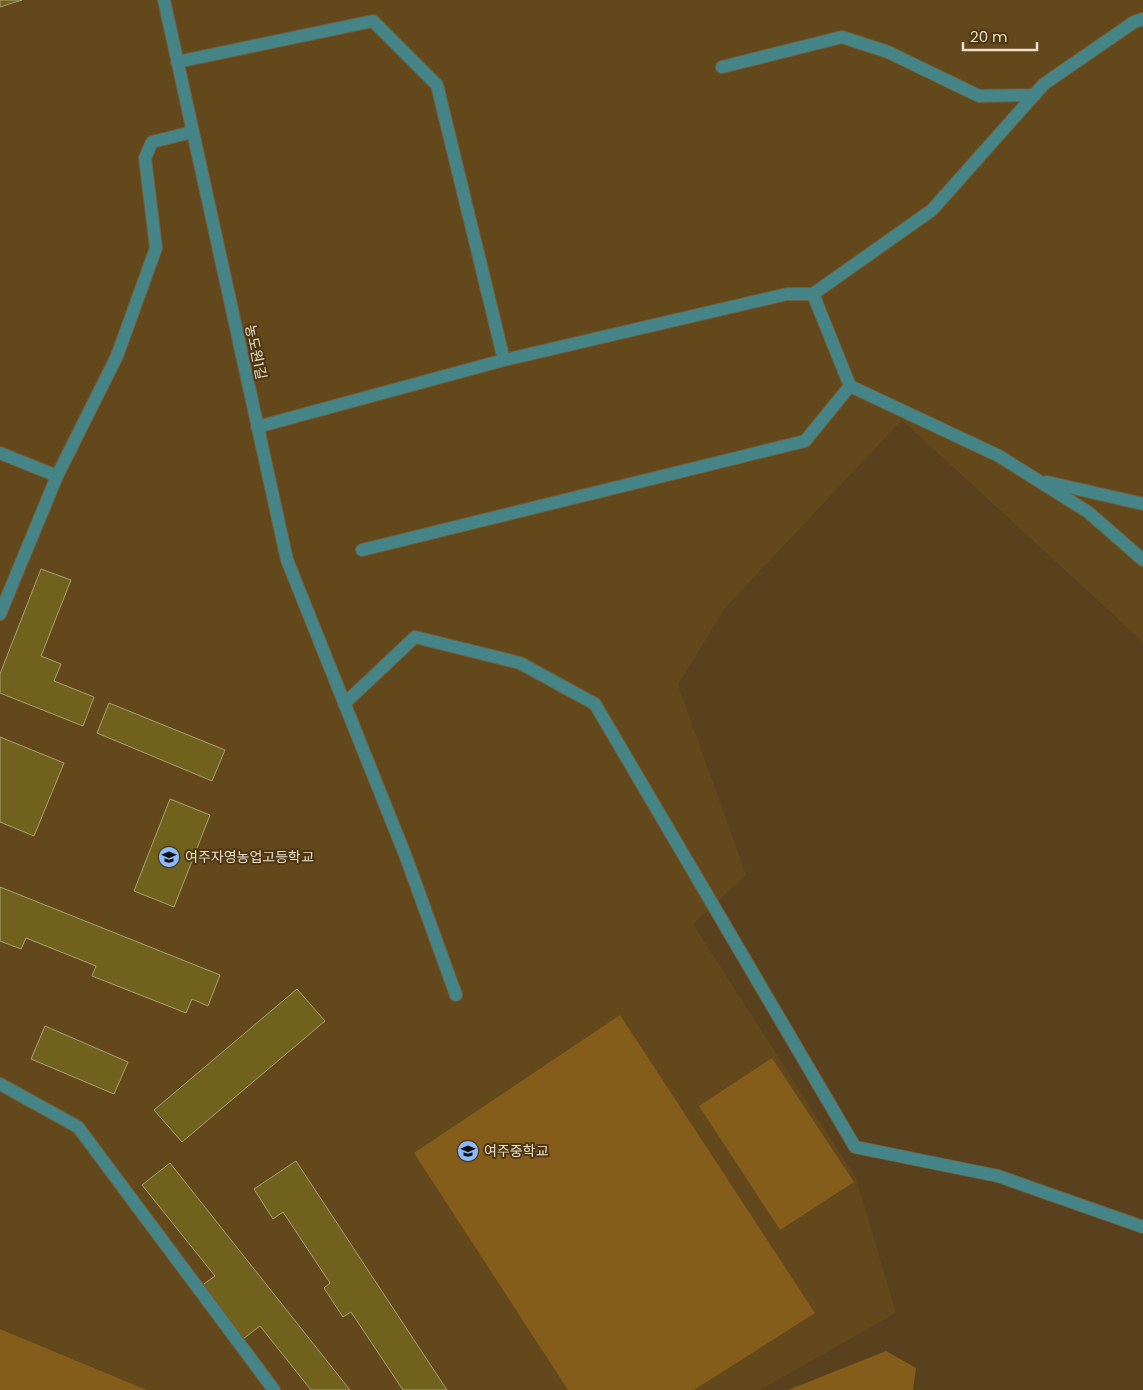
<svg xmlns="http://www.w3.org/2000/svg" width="1143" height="1390" font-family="Poppins,'Noto Sans KR',sans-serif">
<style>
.built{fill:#63481b}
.green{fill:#835d19}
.building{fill:#70621d;stroke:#a99f73}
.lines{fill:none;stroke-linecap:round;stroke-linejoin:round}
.minor-casing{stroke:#735d3b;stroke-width:14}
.minor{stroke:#458587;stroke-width:12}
.labels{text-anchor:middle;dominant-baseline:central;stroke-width:4;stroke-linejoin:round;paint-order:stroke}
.street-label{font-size:14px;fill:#ecdeca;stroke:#4d3711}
.poi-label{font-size:14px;fill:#ecdeca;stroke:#4d3711;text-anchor:start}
</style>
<rect width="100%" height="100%" fill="#58411c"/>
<!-- built -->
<path class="built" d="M0,0h1143v642l-241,-222 -177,188 -47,77 68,190 -53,49 163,254 40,135 -136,77h-613l-147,-61z"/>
<!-- green -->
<path class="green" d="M620,1015l195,298 -121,77h-126l-154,-237z
M772,1058l82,124 -74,48 -81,-124z
M0,1329l147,61h-147z
M886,1351l30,17 -3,22h-125z"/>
<!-- building -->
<path class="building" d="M0,0h22l-22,7z
M41,569l30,11 -30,76 20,8 -7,17 40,16 -11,29 -83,-33v-19z
M109,703l116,47 -13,31 -115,-48z
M0,737l64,26 -30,73 -34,-14z
M170,799l40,16 -36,92 -40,-16z
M0,887l220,88 -12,31 -16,-7 -6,14 -94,-37 4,-10 -70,-28 -5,11 -21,-8z
M297,989l28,32 -143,121 -28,-32z
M45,1026l83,36 -14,32 -83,-35z
M296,1161l151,229h-44l-52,-78 -8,5 -19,-29 6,-5 -47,-71 -10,7 -19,-30z
M170,1163l38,48 142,179h-39l-51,-64 -17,13 -42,-53 14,-10 -73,-91z"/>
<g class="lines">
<!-- minor casing -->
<g class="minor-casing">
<path id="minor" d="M164,0l123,560 119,297 50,138
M177,62l196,-41 64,64 67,275
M722,67l120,-30 46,15 91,44 56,-1
M813,294l37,92
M257,427l247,-67 283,-66h26l119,-84 112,-126 90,-62 9,-3
M0,453l57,23
M1047,482l96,22
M362,550l443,-109 45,-55 149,70 89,56 55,48
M0,614l57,-138 60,-120 39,-108 -11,-90 7,-16 40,-10
M344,704l71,-67 105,26 75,41 260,443 143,29 145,51
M0,1084l78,43 196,263"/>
</g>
<!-- minor -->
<use href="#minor" class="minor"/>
</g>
<!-- icons -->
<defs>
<g id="school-disc" transform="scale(1.125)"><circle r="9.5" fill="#8bb9fc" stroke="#4d3711"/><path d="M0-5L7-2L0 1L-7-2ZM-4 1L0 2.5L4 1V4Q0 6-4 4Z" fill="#111"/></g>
</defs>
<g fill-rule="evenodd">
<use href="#school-disc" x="169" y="857"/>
<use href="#school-disc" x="468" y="1151"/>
</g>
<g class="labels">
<!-- street labels -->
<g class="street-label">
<text transform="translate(256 352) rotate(78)">농도원1길</text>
</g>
<!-- poi labels -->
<g class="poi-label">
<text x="185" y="857">여주자영농업고등학교</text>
<text x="484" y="1151">여주중학교</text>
</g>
</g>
<!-- scale -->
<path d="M963 42v8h74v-8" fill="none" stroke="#ecdeca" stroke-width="2.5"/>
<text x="970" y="42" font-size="15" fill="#ecdeca" stroke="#4d3711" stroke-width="4" paint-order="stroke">20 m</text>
</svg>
